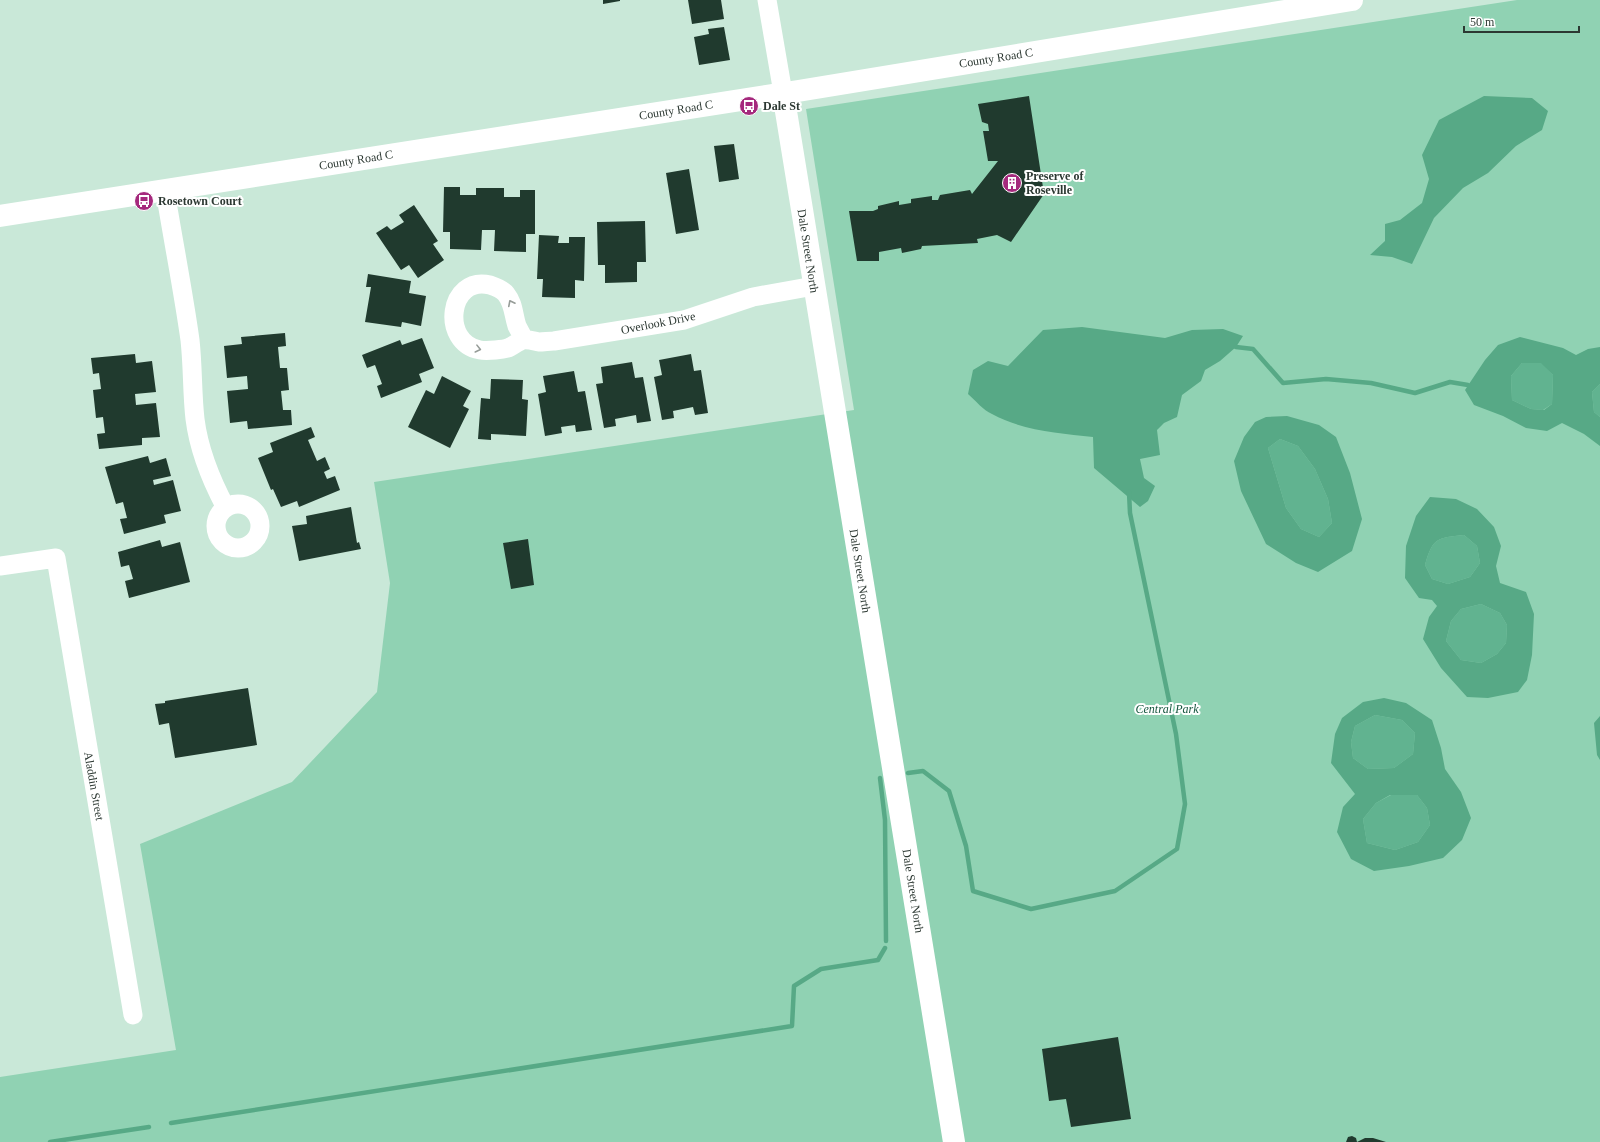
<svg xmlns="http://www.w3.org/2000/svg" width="1600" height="1142" font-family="Georgia,serif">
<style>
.green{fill:#90d2b3}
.forest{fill:#61b390}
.water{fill:#57a986;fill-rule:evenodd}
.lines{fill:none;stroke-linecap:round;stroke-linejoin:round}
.stream{stroke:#57a986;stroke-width:4.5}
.building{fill:#203a2e}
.minor{stroke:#fff;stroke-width:19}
.major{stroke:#fff;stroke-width:22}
.oneway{stroke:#969c98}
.labels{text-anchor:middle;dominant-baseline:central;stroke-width:4;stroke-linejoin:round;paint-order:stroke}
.street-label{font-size:12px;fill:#2c3832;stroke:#fff}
.poi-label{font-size:12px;font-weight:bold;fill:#2c3832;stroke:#fff;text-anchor:start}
.park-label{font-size:12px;font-style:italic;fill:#14553d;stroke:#fff}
</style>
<rect width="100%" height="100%" fill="#c9e8d8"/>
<!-- green -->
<path class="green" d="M1517,0h83v1142h-1600v-65l176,-27 -36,-206 152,-62 85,-90 13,-109 -16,-101 480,-72 -48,-301z"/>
<!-- forest -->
<path class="forest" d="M1541,362l12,13 -1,29 -9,6 -12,-1 -19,-9 -1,-24 11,-13z
M1600,384v33l-6,-5 -2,-20z
M1280,439l18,7 17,23 13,30 4,24 -13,14 -18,-8 -15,-21 -18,-60z
M1464,535l13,11 3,17 -10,14 -22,7 -16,-5 -7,-14c8,-28 12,-27 39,-30z
M1481,604l19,9 7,12 -1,18 -9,11 -16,9 -20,-3 -15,-19 5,-20 10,-12z
M1375,715l27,5 13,13 -2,21 -19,14 -26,1 -15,-11 -2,-16 4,-16z
M1391,795h26l10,13 3,17 -12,17 -23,8 -28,-7 -4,-24 13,-16z"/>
<!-- water -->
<path class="water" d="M1484,96l48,2 16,13 -6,19 -26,16 -28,27 -25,15 -29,30 -22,46 -20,-7 -22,-2 15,-14v-17l15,-4 22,-17 7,-24 -7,-24 17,-35z
M1082,327l83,11 27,-8 31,-1 20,7 -7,11 -16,14 -15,9 -4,11 -19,14 -5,22 -13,6 -7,7 3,25 -20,4 4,19 11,8 -7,15 -8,6 -46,-39 -1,-31c-34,-4 -70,-6 -101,-23 -9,-4 -16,-13 -24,-20l5,-24 15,-9 20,5 35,-36z
M1520,337l43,11 13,7 12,-6 12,-2v37l-8,8 2,20 6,5v29l-16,-12 -22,-11 -15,8 -21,-3 -23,-12 -29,-11 -9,-15 20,-30 13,-15zM1522,363h19l12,12 -1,29 -8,6 -13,-1 -19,-9 -1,-24z
M1287,416l32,9 17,12 14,36 12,46 -10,32 -34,21 -22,-9 -30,-19 -25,-53 -7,-30 10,-24 11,-15 11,-5zM1280,439l18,7 17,23 13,30 4,24 -13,14 -18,-8 -15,-21 -18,-60z
M1430,497l26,2 21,10 17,18 7,19 -5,20 4,17 26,9 8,22 -2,41 -5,25 -9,12 -30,6 -21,-1 -26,-29 -18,-29 6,-22 8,-11 -5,-6 -13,-2 -14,-20 1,-32 10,-30zM1464,535l13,11 3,17 -10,14 -22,7 -16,-5 -7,-14c8,-28 12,-27 39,-30zM1481,604l19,9 7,12 -1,18 -9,11 -16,9 -20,-3 -15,-19 5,-20 10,-12z
M1384,698l22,5 26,17 9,28 4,21 16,23 10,26 -9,22 -19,18 -34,8 -35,5 -23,-12 -14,-27 6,-25 12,-13 -24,-31 4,-29 7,-16 21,-16zM1375,715l27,5 13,13 -2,21 -19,14 -26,1 -15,-11 -2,-16 4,-16zM1390,795h27l10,13 3,17 -12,17 -23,8 -28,-7 -4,-24 13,-16z
M1600,716v44l-3,-5 -3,-32z"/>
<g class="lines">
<!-- stream -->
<path class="stream" d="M1236,347l17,2 30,34 43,-4 45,4 44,10 35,-11 18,3
M908,773l15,-2 26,20 17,55 7,45 58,18 84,-18 62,-42 8,-45 -9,-70 -46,-221 -1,-21
M880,778l5,42 1,121
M171,1123l621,-97 2,-40 27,-17 57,-9 7,-12
M50,1142l99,-15"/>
</g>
<!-- building -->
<path class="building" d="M603,0h17v1l-17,3z
M688,0h33l3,19 -32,5z
M724,27l6,33 -31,5 -5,-28 15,-3 -1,-5z
M1029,96l15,98 -33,48 -14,-7 -20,4 1,4 -56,3 -1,3 -19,4 -1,-5 -22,4v9h-22l-8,-50h24l5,-2v-3l21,-5v4l12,-2v-4l21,-3v4h6l2,-5 30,-5 2,4 26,-33h-10l-5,-30h6l-1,-7 -6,-2 -4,-18z
M734,144l5,35 -20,3 -5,-36z
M689,169l10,61 -23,4 -10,-61z
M444,187h16v8h16v-7h28v9h16v-7h15v44h-9v18l-32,-1 1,-21h-13l-1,20 -31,-1v-17h-7z
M414,205l24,36 -5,3 11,16 -26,18 -9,-13 -8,5 -25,-37 11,-7 4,4 13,-8 -5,-7z
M645,221l1,41h-9v20l-32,1v-18h-7l-1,-43z
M539,235l20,1 -1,7h11v-6h16l-1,44 -9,-1v18l-33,-1 1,-18h-6z
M368,274l43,7 -2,12 17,3 -5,30 -19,-4 -1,5 -36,-5 6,-35h-5z
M285,333l1,13 -8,1 2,21h7l2,22 -8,1 2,19h8l1,15 -44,4 -1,-8 -17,2 -3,-32 21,-2 -1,-13 -20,2 -3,-32 18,-2 -1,-7z
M422,338l12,30 -15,6 3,8 -41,16 -4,-12 5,-2 -7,-19 -8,3 -5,-13 38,-15 2,5z
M135,354l1,9 16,-2 4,31 -21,2 1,11 20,-2 4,34 -18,1v7l-43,4 -2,-15 8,-1 -2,-16 -7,1 -3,-28 8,-1 -2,-16 -6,1 -2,-16z
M691,354l3,17 7,-1 7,43 -13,2 -2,-8 -20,4 1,7 -12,2 -8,-43 8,-2 -3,-15z
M632,362l3,16 8,-1 8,44 -14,2 -1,-8 -21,4 1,7 -12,2 -8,-44 7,-1 -2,-16z
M574,371l4,21 7,-1 7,39 -16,2 -1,-7 -14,2 1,6 -17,3 -7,-42 8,-2 -3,-16z
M442,376l29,15 -8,15 6,3 -19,39 -42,-21 18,-37 8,4z
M491,379l32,1 -1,19 6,1 -2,36 -35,-2v6l-13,-1 3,-41 9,1z
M311,427l4,10 -7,3 9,21 8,-4 5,12 -6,3 3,7 8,-3 5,14 -41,17 -2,-6 -16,6 -8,-18 -2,1 -13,-32 15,-6 -3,-9z
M148,456l2,7 16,-5 5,18 -18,4 1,5 19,-5 8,31 -17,4 2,8 -42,11 -4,-15 7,-1 -4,-16 -7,2 -11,-37z
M351,507l6,36 2,-1 2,7 -62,12 -7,-35 15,-2 -1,-8z
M528,539l6,46 -23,4 -8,-46z
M160,540l2,7 18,-5 10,40 -61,16 -4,-17 8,-2 -4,-14 -8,2 -3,-15z
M248,688l9,57 -82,13 -6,-35 -10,2 -4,-21 10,-1v-2z
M1118,1037l13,82 -60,8 -5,-28 -17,2 -7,-52z
M1352,1136l4,2 1,4 8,-4h8l13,4h-40l2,-5z"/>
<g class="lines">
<!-- minor -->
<path class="minor" d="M767,0l16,93
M165,190c8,50 18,100 25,150 3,27 2,53 5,79 4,32 16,61 31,89
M524,339c-2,-4 -5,-9 -7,-13 -4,-12 -3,-22 -11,-32 -3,-4 -10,-7 -16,-9 -42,-10 -50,58 -10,65 6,1 25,0 30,-3 4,-2 9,-6 13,-7 5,-1 11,1 16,2 5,0 10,-1 15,-1l130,-21 69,-23 61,-11
M216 526a22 22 0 1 1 44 0a22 22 0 1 1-44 0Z
M0,566l56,-8 77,457"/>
<!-- major -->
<path class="major" d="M783,93l171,1049
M0,216l798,-125 554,-91"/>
</g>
<!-- one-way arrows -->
<defs><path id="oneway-chevron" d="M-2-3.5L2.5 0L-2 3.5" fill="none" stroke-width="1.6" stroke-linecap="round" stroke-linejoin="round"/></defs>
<g class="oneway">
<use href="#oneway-chevron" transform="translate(511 303) rotate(-117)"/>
<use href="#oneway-chevron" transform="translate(478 349) rotate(14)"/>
</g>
<!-- icons -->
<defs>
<g id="bus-disc" transform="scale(1)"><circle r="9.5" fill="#a5297d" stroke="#fff"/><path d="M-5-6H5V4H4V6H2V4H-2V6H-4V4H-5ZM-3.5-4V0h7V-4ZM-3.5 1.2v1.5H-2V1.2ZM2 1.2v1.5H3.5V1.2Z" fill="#fff"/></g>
<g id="building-disc" transform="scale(1)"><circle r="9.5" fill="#a5297d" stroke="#fff"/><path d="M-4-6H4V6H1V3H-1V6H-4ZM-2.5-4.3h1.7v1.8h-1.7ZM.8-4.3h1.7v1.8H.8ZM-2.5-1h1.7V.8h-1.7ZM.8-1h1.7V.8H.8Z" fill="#fff"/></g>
</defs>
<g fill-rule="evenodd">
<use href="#bus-disc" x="749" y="106"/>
<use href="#building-disc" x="1012" y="183"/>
<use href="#bus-disc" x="144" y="201"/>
</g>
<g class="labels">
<!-- street labels -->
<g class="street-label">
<text transform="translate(996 58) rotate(-9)">County Road C</text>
<text transform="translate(676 110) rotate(-9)">County Road C</text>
<text transform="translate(356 160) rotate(-9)">County Road C</text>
<text transform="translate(808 251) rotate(81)">Dale Street North</text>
<text transform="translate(658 323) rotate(-11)">Overlook Drive</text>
<text transform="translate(860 571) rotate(81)">Dale Street North</text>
<text transform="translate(94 786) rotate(80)">Aladdin Street</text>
<text transform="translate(913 891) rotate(81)">Dale Street North</text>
</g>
<!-- poi labels -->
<g class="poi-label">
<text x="763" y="106">Dale St</text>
<text x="1026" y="176">Preserve of<tspan x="1026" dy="14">Roseville</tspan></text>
<text x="158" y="201">Rosetown Court</text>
</g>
<!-- park labels -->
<g class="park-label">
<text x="1167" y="709">Central Park</text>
</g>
</g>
<!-- scale -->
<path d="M1464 26v6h115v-6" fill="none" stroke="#2c3832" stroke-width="2"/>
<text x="1470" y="26" font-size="12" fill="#2c3832" stroke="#ffffff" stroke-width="3" paint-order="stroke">50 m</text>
</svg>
